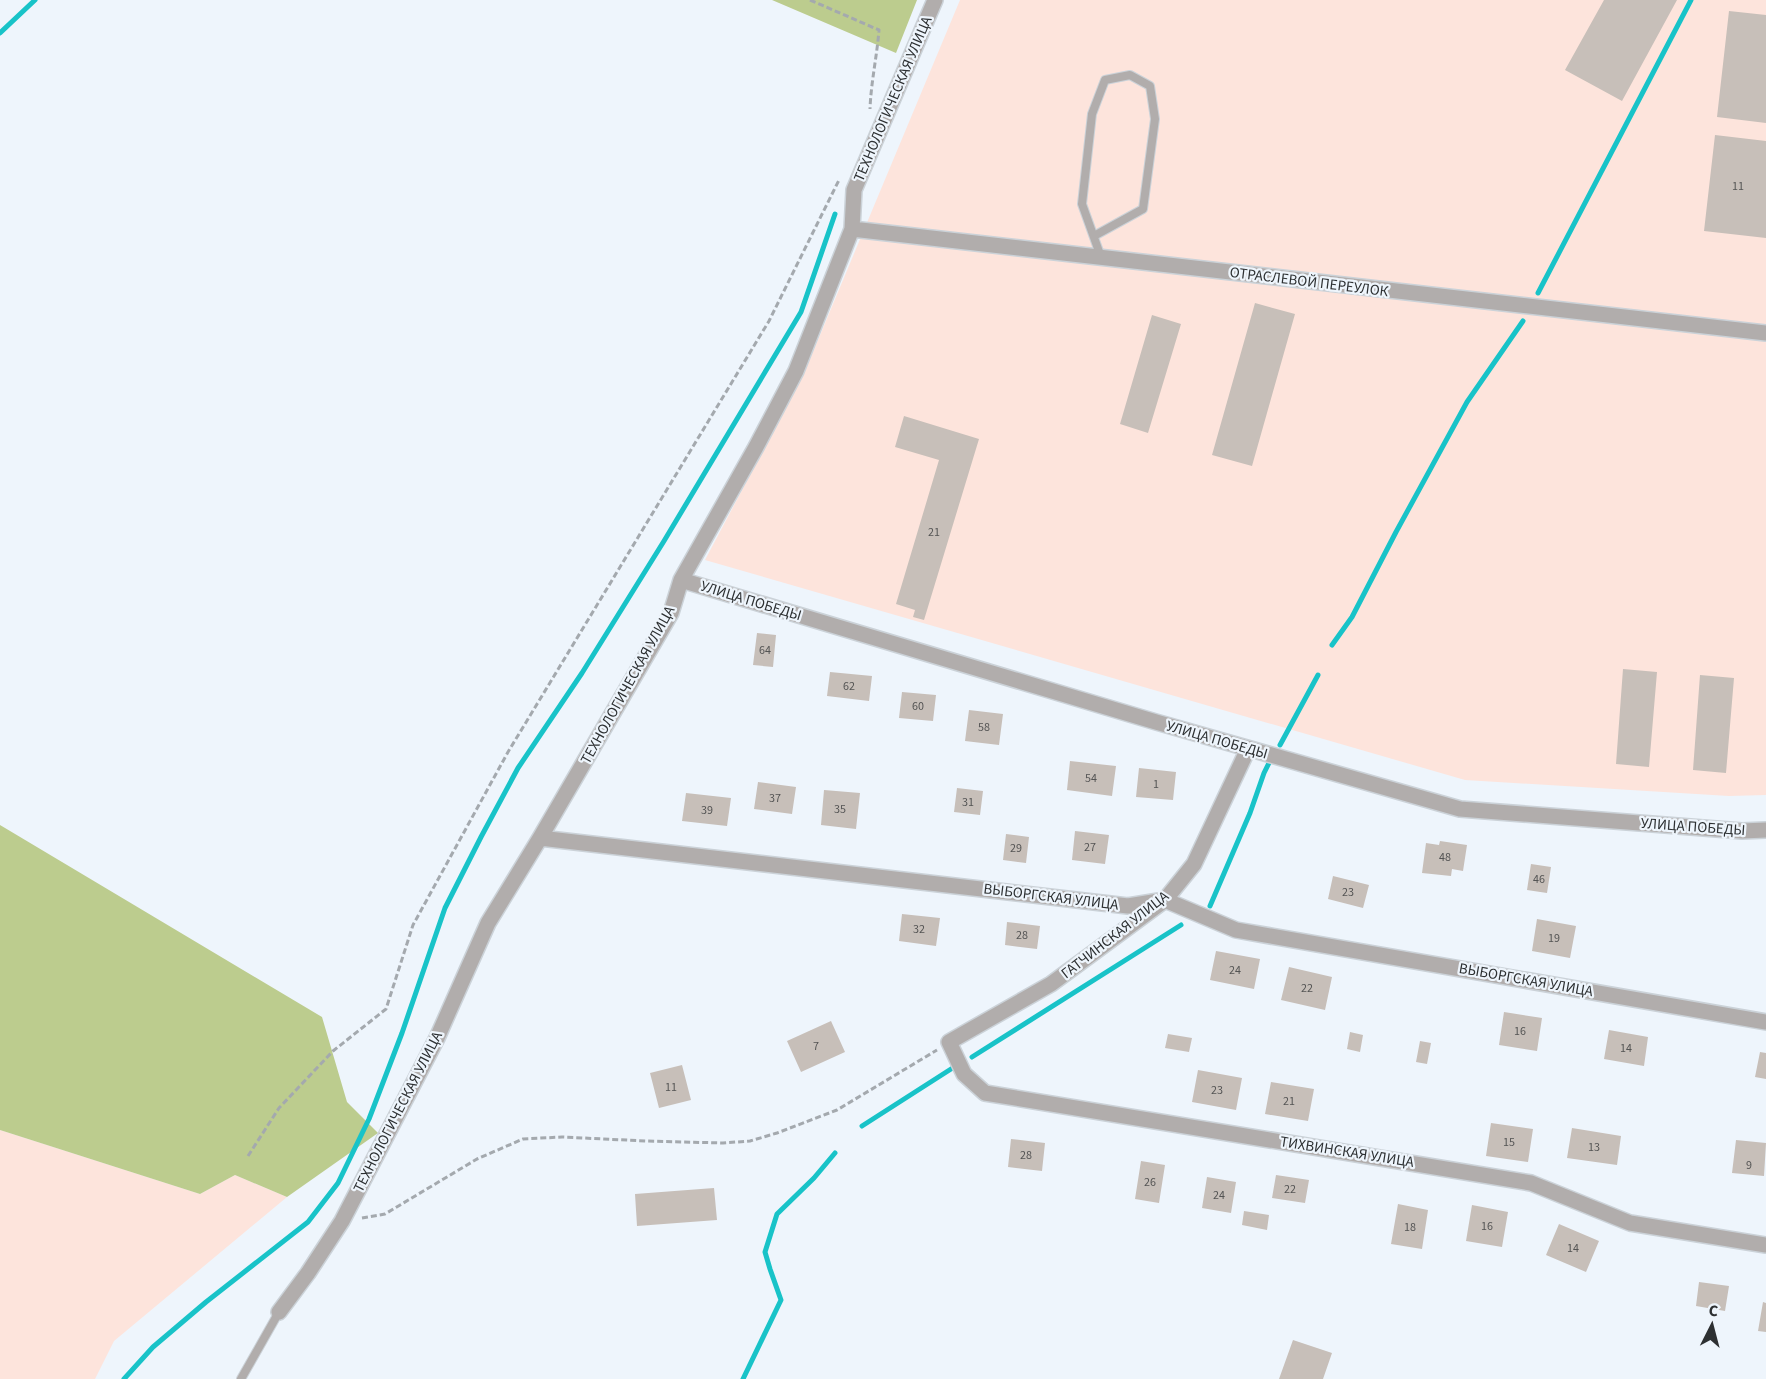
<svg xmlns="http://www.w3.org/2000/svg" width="1766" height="1379" font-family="'Source Sans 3',sans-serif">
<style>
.industrial{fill:#fde4dc}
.green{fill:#bccc8e}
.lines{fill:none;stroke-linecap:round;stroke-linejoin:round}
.stream{stroke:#18c3c8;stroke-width:5}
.building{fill:#c7bfb9}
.lane-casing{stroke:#cbd2d8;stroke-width:10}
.street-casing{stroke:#cbd2d8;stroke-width:18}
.path{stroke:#a4a9ae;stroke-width:3;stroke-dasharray:6 3;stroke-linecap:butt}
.lane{stroke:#b1adac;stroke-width:8}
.street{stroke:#b1adac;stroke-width:15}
.labels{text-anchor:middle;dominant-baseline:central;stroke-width:4.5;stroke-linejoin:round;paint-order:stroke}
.number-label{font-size:12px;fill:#545454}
.street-label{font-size:15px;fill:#2d3032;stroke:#eef5fc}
</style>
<rect width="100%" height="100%" fill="#eef5fc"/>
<!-- industrial -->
<path class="industrial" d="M960,0h806v795l-37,1 -264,-16 -760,-220 100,-189z
M0,1130l200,64 35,-19 52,22 -173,144 -19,38h-95z"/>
<!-- green -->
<path class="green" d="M772,0h145l-21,53z
M0,825l322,192 25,85 31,31 -91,64 -52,-22 -35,19 -200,-64z"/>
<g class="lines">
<!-- stream -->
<path class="stream" d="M0,33l35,-33
M1538,293l153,-293
M1332,645l20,-28 44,-85 71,-130 56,-81
M1280,745l38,-70
M1210,906l40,-93 14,-40 5,-10
M972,1057l209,-132
M862,1126l89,-57
M124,1379l29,-32 53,-45 102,-80 30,-39 31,-64 33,-86 43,-125 36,-71 37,-69 64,-95 82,-132 137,-229 34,-98
M743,1379l38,-79 -11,-31 -5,-17 12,-38 37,-36 21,-25"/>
</g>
<!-- building -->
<path class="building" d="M1604,0h73l-55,101 -57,-31z
M1729,11l37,4v108l-49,-6z
M1715,135l51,6v97l-62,-7z
M1255,303l40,11 -43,152 -40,-11z
M1152,315l29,9 -33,109 -28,-9z
M904,416l75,23 -55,181 -11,-3 2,-7 -19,-6 43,-144 -44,-13z
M757,633l19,2 -3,32 -20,-2z
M1623,669l34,3 -8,95 -33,-3z
M830,672l42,4 -3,25 -42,-5z
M1700,675l34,3 -8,95 -33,-3z
M902,692l34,3 -3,26 -34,-3z
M969,710l34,4 -4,31 -34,-4z
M1070,761l46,5 -4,30 -45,-6z
M1139,768l37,4 -3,28 -37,-3z
M758,782l38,5 -4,27 -38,-5z
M957,788l26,3 -3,24 -26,-3z
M824,790l36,3 -4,36 -35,-4z
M686,793l45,5 -4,28 -45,-5z
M1075,831l34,4 -4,29 -33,-4z
M1006,834l23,3 -3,26 -23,-3z
M1440,841l27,4 -4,26 -11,-2 -1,7 -29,-3 4,-30 13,2z
M1531,864l20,3 -4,26 -20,-3z
M1333,876l36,9 -6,23 -35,-9z
M902,914l38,4 -4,28 -37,-5z
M1537,919l39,7 -6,32 -38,-7z
M1007,922l33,4 -3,23 -32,-4z
M1216,951l44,8 -6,30 -44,-9z
M1289,967l43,10 -7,33 -44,-10z
M1504,1012l38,6 -5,33 -38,-6z
M831,1021l14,31 -44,20 -14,-31z
M1609,1030l39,7 -4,29 -40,-7z
M1350,1032l13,3 -3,17 -13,-3z
M1168,1034l24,4 -3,14 -24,-4z
M1420,1041l11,2 -4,21 -11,-2z
M1760,1052l6,1v26l-11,-2z
M682,1065l9,35 -32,8 -9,-35z
M1198,1070l44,8 -6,32 -44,-8z
M1271,1082l43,7 -6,32 -43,-7z
M1491,1123l42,6 -5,33 -42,-6z
M1572,1128l49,8 -4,29 -50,-7z
M1011,1139l34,4 -3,28 -34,-4z
M1736,1140l30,3 -2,33 -32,-3z
M1141,1161l24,4 -6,38 -24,-4z
M1276,1175l33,5 -4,23 -33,-5z
M1207,1177l29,5 -5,31 -29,-5z
M714,1188l3,32 -80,6 -2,-32z
M1398,1204l30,6 -6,39 -31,-5z
M1472,1205l36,7 -6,35 -36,-6z
M1244,1211l25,4 -2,15 -25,-5z
M1559,1224l40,17 -13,31 -40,-17z
M1699,1282l30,4 -4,25 -29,-5z
M1763,1302l3,1v29l-8,-1z
M1293,1340l39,13 -9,26h-44z"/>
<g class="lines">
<!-- lane casing -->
<g class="lane-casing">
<path id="lane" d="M1094,236l49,-27 12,-90 -5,-33 -20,-11 -25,5 -13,34 -10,90 19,53
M241,1379l38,-67"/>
</g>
<!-- street casing -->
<g class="street-casing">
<path id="street" d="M852,229l914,104
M681,580l475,142 304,87 282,22 24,-1
M1248,749l-54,115 -29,36 -114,84 -102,58 15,32 21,19 546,90 99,40 136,22
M540,838l588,68 37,-6 71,30 530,92
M279,1312l29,-39 34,-52 95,-183 51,-115 52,-85 131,-225 10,-33 75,-133 40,-76 56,-142 2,-39 81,-190"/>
</g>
<!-- path -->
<path class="path" d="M810,0l69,30c-2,26 -8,52 -9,79
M248,1156l31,-48 54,-57 53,-42 27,-84 95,-173 261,-431 70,-141
M362,1218l23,-4 92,-55 46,-20 39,-2 84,4 77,2 27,-2 27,-8 60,-23 100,-60"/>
<!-- lane -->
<use href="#lane" class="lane"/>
<!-- street -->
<use href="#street" class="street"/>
</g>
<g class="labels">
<!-- number labels -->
<g class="number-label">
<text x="1738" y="186">11</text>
<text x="934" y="532">21</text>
<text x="765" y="650">64</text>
<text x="849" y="686">62</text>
<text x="918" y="706">60</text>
<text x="984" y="727">58</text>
<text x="1091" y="778">54</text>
<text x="1156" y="784">1</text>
<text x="775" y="798">37</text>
<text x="968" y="802">31</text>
<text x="840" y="809">35</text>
<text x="707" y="810">39</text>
<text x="1090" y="847">27</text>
<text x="1016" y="848">29</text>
<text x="1445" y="857">48</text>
<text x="1539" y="879">46</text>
<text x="1348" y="892">23</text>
<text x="919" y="929">32</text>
<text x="1022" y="935">28</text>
<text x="1554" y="938">19</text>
<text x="1235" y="970">24</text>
<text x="1307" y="988">22</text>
<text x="1520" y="1031">16</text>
<text x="816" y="1046">7</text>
<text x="1626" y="1048">14</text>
<text x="671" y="1087">11</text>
<text x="1217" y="1090">23</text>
<text x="1289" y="1101">21</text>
<text x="1509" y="1142">15</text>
<text x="1594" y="1147">13</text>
<text x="1026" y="1155">28</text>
<text x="1749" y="1165">9</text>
<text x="1150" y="1182">26</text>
<text x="1290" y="1189">22</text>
<text x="1219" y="1195">24</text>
<text x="1487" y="1226">16</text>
<text x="1410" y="1227">18</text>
<text x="1573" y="1248">14</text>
</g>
<!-- street labels -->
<g class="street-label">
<text transform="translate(893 99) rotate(-67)">ТЕХНОЛОГИЧЕСКАЯ УЛИЦА</text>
<text transform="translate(1309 282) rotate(7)">ОТРАСЛЕВОЙ ПЕРЕУЛОК</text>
<text transform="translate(751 601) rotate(17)">УЛИЦА ПОБЕДЫ</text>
<text transform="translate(628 685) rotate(-61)">ТЕХНОЛОГИЧЕСКАЯ УЛИЦА</text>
<text transform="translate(1217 740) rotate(16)">УЛИЦА ПОБЕДЫ</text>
<text transform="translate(1693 827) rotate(4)">УЛИЦА ПОБЕДЫ</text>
<text transform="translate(1051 897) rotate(7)">ВЫБОРГСКАЯ УЛИЦА</text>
<text transform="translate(1115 935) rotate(-38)">ГАТЧИНСКАЯ УЛИЦА</text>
<text transform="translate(1526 980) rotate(10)">ВЫБОРГСКАЯ УЛИЦА</text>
<text transform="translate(398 1112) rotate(-63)">ТЕХНОЛОГИЧЕСКАЯ УЛИЦА</text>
<text transform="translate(1347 1152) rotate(9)">ТИХВИНСКАЯ УЛИЦА</text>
</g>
</g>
<!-- north arrow -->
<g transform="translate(1712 1325) rotate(6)" stroke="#eef5fc" stroke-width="4.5" paint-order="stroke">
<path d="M0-4.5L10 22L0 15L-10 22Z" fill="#2d3032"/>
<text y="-9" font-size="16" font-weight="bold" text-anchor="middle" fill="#2d3032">С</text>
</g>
</svg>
